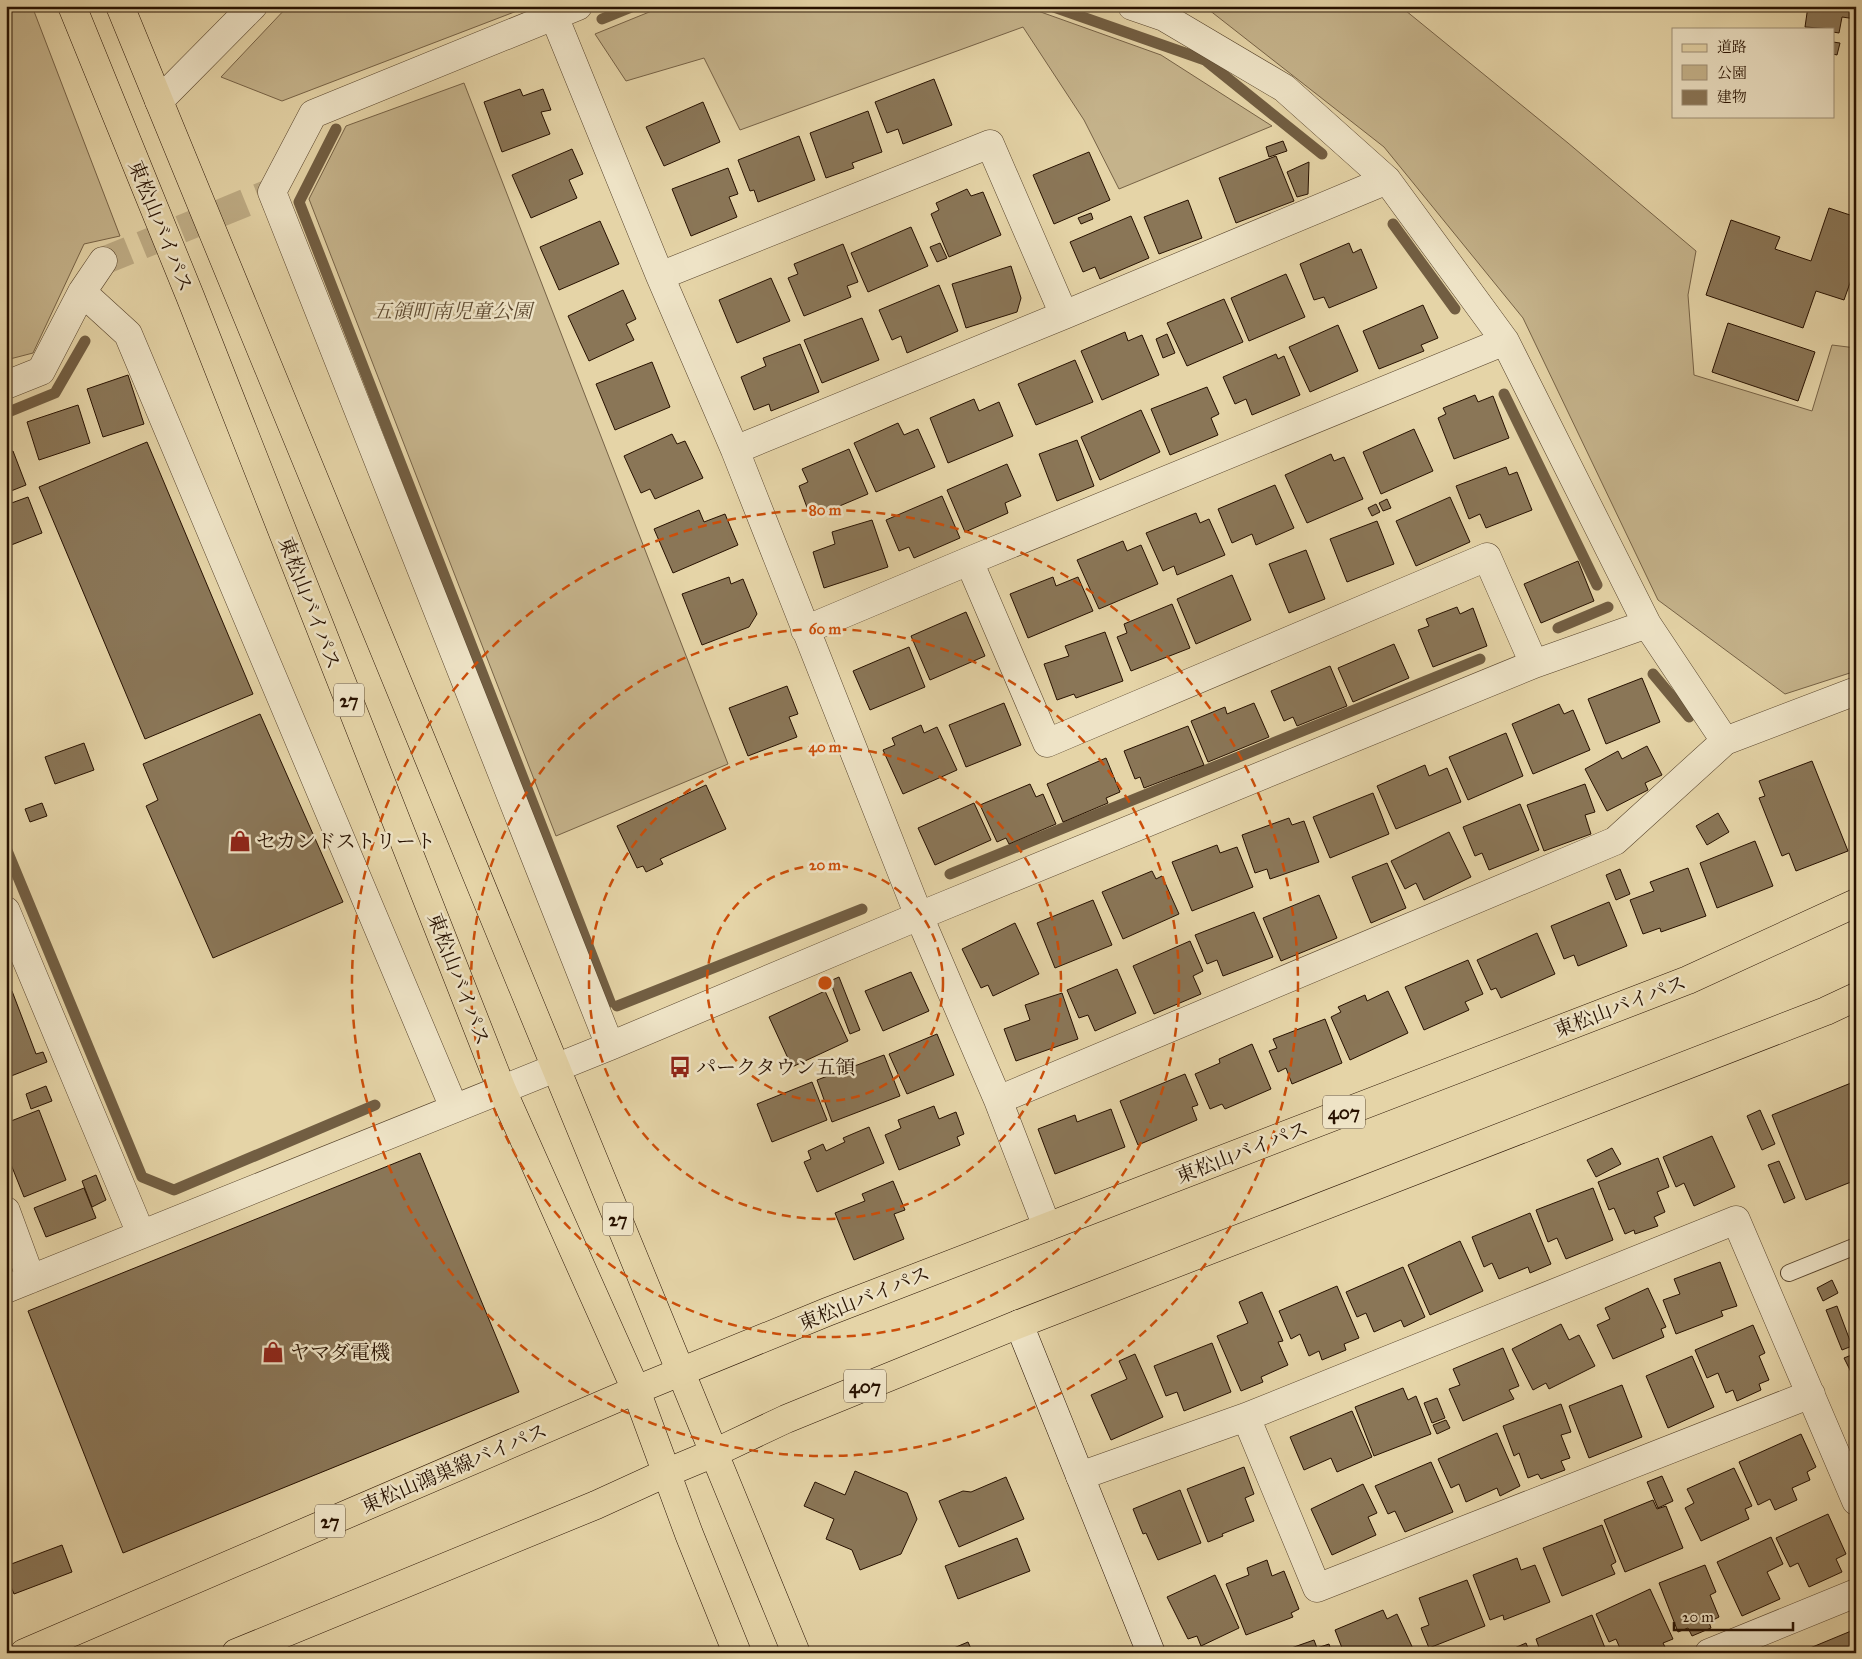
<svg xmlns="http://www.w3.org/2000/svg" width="1862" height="1659" font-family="'IM FELL Great Primer','Noto Serif JP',serif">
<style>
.green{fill:#c5b38b;stroke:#766246}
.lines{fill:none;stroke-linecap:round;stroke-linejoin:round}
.stream{stroke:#725e42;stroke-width:11}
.building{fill:#8a7657;stroke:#271100}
.street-tunnel{stroke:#bfad86;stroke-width:28;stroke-dasharray:28 14;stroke-linecap:butt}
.lane-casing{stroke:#56422a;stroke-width:18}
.street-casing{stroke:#56422a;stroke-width:29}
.secondary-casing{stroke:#271100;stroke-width:29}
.primary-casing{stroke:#271100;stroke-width:29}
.highway-casing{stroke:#271100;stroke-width:29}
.lane{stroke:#eee3c6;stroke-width:16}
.street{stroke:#eee3c6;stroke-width:28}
.secondary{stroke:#eee3c6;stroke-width:28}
.primary{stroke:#e5d4a7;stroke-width:28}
.highway{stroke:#e5d4a7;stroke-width:28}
.ring{fill:none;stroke:#cb4e0a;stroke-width:2.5;stroke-dasharray:9 6}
.labels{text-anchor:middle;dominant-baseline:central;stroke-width:5;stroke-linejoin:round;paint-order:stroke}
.shield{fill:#eee3c6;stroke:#63503b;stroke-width:1}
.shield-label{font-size:19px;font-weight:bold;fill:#271100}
.street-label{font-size:20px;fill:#271100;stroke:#eee3c6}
.park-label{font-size:20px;font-style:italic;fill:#5e4a31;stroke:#eee3c6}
.poi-label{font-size:20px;fill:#271100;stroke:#eee3c6;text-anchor:start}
.centre{fill:#cb4e0a;stroke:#eee3c6;stroke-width:2.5}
.ring-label{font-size:15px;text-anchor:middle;font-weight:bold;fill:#cb4e0a;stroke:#eee3c6;stroke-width:5;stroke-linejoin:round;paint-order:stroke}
</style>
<rect width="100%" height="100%" fill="#e5d4a7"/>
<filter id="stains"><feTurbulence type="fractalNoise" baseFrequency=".004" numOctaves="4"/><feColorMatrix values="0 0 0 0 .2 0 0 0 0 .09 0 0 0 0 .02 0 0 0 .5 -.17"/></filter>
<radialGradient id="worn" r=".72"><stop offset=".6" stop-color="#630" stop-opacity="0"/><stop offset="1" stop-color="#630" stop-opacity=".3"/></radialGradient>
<!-- green -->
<path class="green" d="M6,6h26l88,230 -36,8 -51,109 -27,7z
M288,6h242l-248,95 -61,-24z
M664,6h360l137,49 111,71 -153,63 -35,-69 -61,-93 -283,103 -36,-72 -78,23 -31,-47z
M1204,6h196l168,137 128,108 -8,44 6,80 118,36 20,-66 24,3v323l-71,23 -127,-94 -135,-282 -139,-171z
M464,83l264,681 -172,72 -247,-637 37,-73z"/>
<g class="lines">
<!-- stream -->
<path class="stream" d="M1051,6l154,54 117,94
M602,19l32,-13
M336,129l-37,73 311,800
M1393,224l62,85
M1504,394l93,191
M6,413l49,-20 30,-52
M1558,628l50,-21
M1653,674l36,43
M6,848l136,329 32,13 201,-85
M950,874l530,-215
M617,1006l245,-97"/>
</g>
<!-- building -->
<path class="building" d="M1808,6h48v13l-14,-2 -3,16 -6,-1v-3l-28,-2z
M1833,42l7,1 -3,12 -4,-1z
M934,79l18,46 -49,19 -5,-15 -11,4 -12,-31z
M520,89l3,7 20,-7 8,21 -10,2 9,22 -48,18 -18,-50z
M703,102l17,40 -56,24 -18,-39z
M868,111l14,41 -30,11 2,5 -28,10 -16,-45z
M799,136l16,44 -57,22 -4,-12 -4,1 -12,-31z
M1283,141l4,10 -18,6 -3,-10z
M572,149l11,25 -14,6 8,18 -46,20 -19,-43z
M1089,152l21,48 -56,24 -21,-49z
M1276,156l18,45 -58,22 -17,-45z
M1309,162l-1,32 -11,3 -10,-25z
M728,168l10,26 -9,3 8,20 -46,19 -19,-47z
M967,189l4,7 12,-4 18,43 -52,22 -18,-43 8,-4 -3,-7z
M1188,200l14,38 -43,16 -15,-37z
M1829,208l27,9v49l-12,34 -28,-9 -13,37 -97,-33 25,-75 49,17 -5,12 36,12z
M1091,213l2,6 -12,5 -3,-6z
M1131,216l18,42 -49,21 -5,-12 -12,5 -13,-30z
M600,221l19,43 -60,26 -19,-43z
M911,227l17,39 -60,26 -17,-39z
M940,243l7,15 -10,4 -7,-15z
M1349,243l4,10 8,-4 16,39 -48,20 -5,-11 -10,3 -14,-36z
M843,244l15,38 -11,4 4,11 -47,19 -16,-38 10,-4 -4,-10z
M1011,266l10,32 -4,14 -51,16 -14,-44z
M1286,274l19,43 -56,24 -18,-43z
M771,278l19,43 -53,22 -18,-43z
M939,285l19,46 -51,22 -6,-17 -9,4 -13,-30z
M623,290l13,29 -10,5 8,16 -45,21 -21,-45z
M1224,299l19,43 -56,24 -20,-43z
M1423,305l15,33 -17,7 3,6 -45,18 -16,-38z
M862,318l17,42 -57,23 -18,-43z
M1728,323l87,29 -17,49 -86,-29z
M1338,325l20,46 -48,21 -21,-45z
M1125,332l3,9 14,-6 17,40 -57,25 -21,-49z
M1167,334l8,19 -12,5 -7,-19z
M800,344l19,48 -48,19 -2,-7 -15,6 -13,-33 25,-11 -3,-8z
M1276,354l2,5 6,-3 16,39 -48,20 -6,-16 -11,5 -12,-27z
M1075,360l18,42 -57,23 -18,-41z
M652,362l18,45 -55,23 -19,-46z
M128,375l16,49 -41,13 -16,-48z
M1207,387l12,27 -8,4 7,17 -48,20 -19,-46z
M1475,395l3,7 15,-6 16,42 -55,21 -16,-41 8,-4 -3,-6z
M974,399l5,12 20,-9 14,34 -65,27 -18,-45z
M78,405l12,38 -51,17 -12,-38z
M1141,410l19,42 -60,28 -19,-43z
M898,423l6,12 14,-6 17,38 -59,25 -22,-49z
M1414,429l19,42 -52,23 -18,-42z
M672,434l5,10 8,-3 18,37 -48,21 -5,-10 -9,4 -17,-37z
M1077,440l17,46 -37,15 -18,-47z
M147,442l106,252 -108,45 -106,-252z
M849,449l19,45 -57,24 -12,-32 9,-4 -6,-13z
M13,451l13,34 -20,8v-40z
M1331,454l3,7 10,-4 19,42 -56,24 -22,-48z
M1007,464l14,32 -16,7 3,10 -43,19 -18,-42z
M1506,467l3,8 8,-3 15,38 -46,18 -6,-14 -11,5 -13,-33z
M1275,485l19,43 -38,17 -4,-11 -20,9 -14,-34z
M942,496l18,42 -46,20 -5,-11 -10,4 -13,-31z
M28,497l14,36 -36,14v-42z
M1450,497l20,45 -54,24 -20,-45z
M1387,499l4,9 -8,3 -4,-8z
M1376,504l4,8 -8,4 -4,-8z
M699,510l5,12 21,-8 13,31 -65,28 -19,-44z
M1196,513l4,10 9,-4 16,36 -48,20 -3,-9 -11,5 -17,-38z
M872,520l16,47 -64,21 -11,-36 22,-8 -3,-12z
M1377,521l17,43 -47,18 -17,-43z
M1123,541l4,10 14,-6 17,39 -59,25 -22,-49z
M1306,550l19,49 -36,14 -20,-49z
M1578,561l16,40 -53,22 -17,-39z
M1232,575l19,45 -55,24 -19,-45z
M729,577l2,7 12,-5 14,35 -8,13 -47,18 -20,-51z
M1053,577l3,9 22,-9 15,34 -65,27 -18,-44z
M1172,604l18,44 -59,23 -14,-34 10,-4 -3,-9z
M1457,607l3,7 13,-6 14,38 -54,21 -15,-37 11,-4 -3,-7z
M966,612l19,44 -55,24 -19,-44z
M1105,632l18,49 -47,17 -2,-4 -17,6 -13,-36 25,-8 -4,-10z
M1394,644l15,34 -56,24 -15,-34z
M909,647l16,40 -55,23 -17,-39z
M1330,666l17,40 -50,20 -4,-9 -9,4 -13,-30z
M1642,678l18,44 -54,22 -18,-45z
M787,686l11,28 -9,3 8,20 -49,19 -19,-48z
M1004,703l17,42 -55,22 -17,-42z
M1254,703l15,34 -61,25 -17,-41 34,-14 2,7z
M1559,704l5,10 9,-4 17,40 -57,24 -21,-50z
M260,714l83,188 -130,56 -67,-152 12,-6 -15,-36z
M921,725l3,8 13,-6 20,43 -54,24 -20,-44 12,-5 -3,-7z
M1188,726l16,39 -60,23 -4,-11 -5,2 -11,-28z
M1506,733l17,43 -55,24 -19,-43z
M84,743l10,27 -39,14 -10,-27z
M1647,746l15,29 -17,8 3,7 -41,21 -22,-42 33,-18 4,8z
M1106,758l14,34 -14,6 2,5 -45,19 -16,-38z
M1812,761l36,90 -52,20 -7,-18 -7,3 -23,-58 6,-2 -6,-15z
M1425,765l4,11 18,-8 14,34 -65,27 -19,-43z
M1030,784l6,13 7,-3 13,30 -47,20 -3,-6 -9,4 -17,-37z
M1585,784l10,28 -10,3 6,19 -47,17 -17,-46z
M706,785l20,44 -66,30 3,5 -17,8 -3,-6 -6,2 -20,-42z
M1373,793l16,41 -59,24 -17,-41z
M42,803l5,13 -17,6 -5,-13z
M974,803l17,37 -56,25 -17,-37z
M1520,804l19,46 -50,20 -7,-17 -7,3 -12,-29z
M1718,813l11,19 -22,13 -11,-19z
M1289,818l3,7 12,-4 15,41 -49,17 -3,-10 -12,4 -13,-38z
M1449,832l22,45 -47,23 -8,-17 -11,6 -14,-28z
M1755,841l18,45 -56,22 -17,-45z
M1217,845l3,8 17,-6 16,40 -61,24 -20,-49z
M1387,863l19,45 -35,15 -19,-46z
M1688,868l18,48 -45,16 -1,-4 -17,6 -13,-34 24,-9 -4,-9z
M1620,869l10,25 -14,6 -10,-25z
M1152,871l4,8 6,-3 17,38 -56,25 -21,-47z
M1319,895l18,43 -56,23 -18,-43z
M1093,900l19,45 -57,23 -18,-45z
M1609,902l18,44 -49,20 -4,-11 -10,4 -13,-33z
M1254,912l19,45 -50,19 -6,-16 -10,4 -12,-29z
M1015,923l24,51 -46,22 -5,-11 -7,3 -19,-39z
M1537,933l18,41 -54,24 -5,-10 -5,2 -14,-30z
M1190,941l13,30 -10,5 8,18 -47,20 -21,-48z
M1468,960l15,34 -18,8 4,8 -45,20 -19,-43z
M1117,969l19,44 -41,18 -7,-16 -9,3 -12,-28z
M911,972l18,39 -46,20 -18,-40z
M839,977l21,53 -10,4 -20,-53z
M12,991l24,63 7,-2 4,10 -41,16v-85z
M825,991l23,50 -56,26 -23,-50z
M1388,991l20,42 -58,27 -19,-43 10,-5 -3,-5 27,-12 2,6z
M1062,993l16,46 -62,22 -12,-32 26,-9 -5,-15z
M1325,1019l17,44 -50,21 -6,-16 -8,4 -9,-21 8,-3 -4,-9z
M937,1034l17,41 -47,19 -18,-40z
M1252,1044l19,45 -46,20 -3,-5 -12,5 -15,-35 25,-11 -1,-4z
M884,1055l16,41 -68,26 -15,-42z
M1185,1074l13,31 -6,2 5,13 -59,25 -18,-44z
M1856,1081v99l-50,20 -34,-85z
M812,1082l15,38 -55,22 -15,-38z
M46,1086l6,15 -21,8 -5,-15z
M934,1106l5,13 17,-7 8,22 -7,3 3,8 -61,25 -14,-35 16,-7 -3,-8z
M1111,1109l14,38 -70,27 -17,-45 37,-14 2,7z
M39,1110l27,70 -42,17 -18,-45v-29z
M1760,1110l15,34 -13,6 -15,-34z
M869,1127l15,36 -67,29 -13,-30 7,-3 -3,-8 15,-7 3,7 19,-9 -2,-4z
M1712,1136l23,51 -41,19 -10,-23 -8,4 -13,-30z
M1612,1148l9,16 -25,13 -9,-17z
M420,1153l99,239 -396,161 -95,-242z
M1658,1158l11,29 -12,5 8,20 -11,5 4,9 -23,8 -1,-4 -9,4 -11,-26 -5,2 -11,-28z
M1779,1161l16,37 -11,5 -16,-38z
M96,1175l10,25 -14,7 -10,-26z
M893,1181l12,29 -11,4 10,25 -50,21 -19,-47 30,-12 -3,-7z
M84,1188l12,30 -50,19 -12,-29z
M1593,1188l20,52 -47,19 -9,-21 -9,4 -12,-32z
M1530,1213l21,51 -21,9 -2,-6 -29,12 -7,-16 -8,4 -12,-30z
M1460,1241l23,50 -53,24 -22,-50z
M1720,1262l17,44 -16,5 2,5 -47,18 -13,-34 17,-6 -6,-15z
M1403,1267l22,50 -21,10 -3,-7 -27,12 -8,-19 -9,4 -11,-25z
M1832,1280l6,13 -15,8 -6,-13z
M1337,1286l22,52 -15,6 2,6 -24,10 -3,-9 -10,5 -9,-22 -9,5 -12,-28z
M1648,1288l18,39 -5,2 3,8 -51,22 -16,-34 13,-6 -5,-11z
M1262,1292l21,49 -5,1 10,23 -27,12 2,5 -22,9 -24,-55 31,-13 -9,-21z
M1837,1306l15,40 -10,4 -16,-40z
M1561,1324l8,16 10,-5 16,31 -46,23 -3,-6 -13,7 -21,-41z
M1753,1325l12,28 -6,3 10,24 -10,4 2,6 -24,11 -4,-11 -7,3 -8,-20 -11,5 -12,-28z
M1212,1343l19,49 -47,19 -7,-19 -11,4 -12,-30z
M1503,1348l16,38 -10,4 5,9 -51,22 -14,-32 11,-4 -7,-16z
M1135,1354l28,63 -52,23 -20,-45 36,-16 -8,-18z
M1854,1354l2,3v25l-12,-24z
M1692,1356l22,51 -46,21 -22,-52z
M1622,1385l20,52 -53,21 -20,-52z
M1403,1388l5,12 8,-4 15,38 -57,22 -19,-49z
M1437,1398l8,20 -13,5 -8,-20z
M1561,1404l10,28 -10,3 9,23 -9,3 4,9 -24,9 -3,-5 -10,4 -9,-25 -5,3 -11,-30z
M1352,1411l20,46 -35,15 -6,-14 -27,12 -14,-33z
M1446,1420l4,8 -13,6 -4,-9z
M1497,1433l23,53 -20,10 -3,-8 -31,14 -7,-18 -8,4 -13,-29z
M1801,1434l15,33 -9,5 3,8 -18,8 5,12 -22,10 -5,-11 -12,6 -19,-43z
M1431,1462l22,50 -48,20 -10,-21 -7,3 -13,-28z
M1244,1467l10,27 -9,4 9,23 -32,13 1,2 -15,6 -21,-53z
M1734,1468l18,38 -7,3 4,10 -48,22 -16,-33 9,-5 -7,-14z
M855,1471l52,22 10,26 -16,35 -41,16 -8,-20 -26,-11 8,-20 -30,-13 11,-24 30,13z
M1662,1476l11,25 -15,7 -11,-26z
M1006,1477l18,42 -65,28 -20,-46 24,-10 8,1z
M1363,1484l14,29 -9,4 8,18 -44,20 -21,-46z
M1180,1490l21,53 -43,17 -12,-27 -3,1 -10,-25z
M1653,1500l4,9 9,-3 17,42 -58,24 -21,-52z
M1828,1514l18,40 -10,5 6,13 -33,15 -11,-24 -8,4 -14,-29z
M1602,1525l14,37 -5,3 4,9 -53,22 -19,-48z
M1771,1537l12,27 -16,8 13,27 -38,17 -25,-54z
M1017,1538l13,33 -72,28 -13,-33z
M62,1545l10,27 -58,22 -8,-19v-9z
M1517,1558l4,12 14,-5 15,37 -46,18 -1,-5 -13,5 -17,-45z
M1267,1560l5,16 12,-5 15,38 -8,4 2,4 -47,18 -20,-51 23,-9 -2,-7z
M1705,1565l11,27 -6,3 9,22 -10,5 2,6 -19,8 -4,-8 -10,4 -19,-49z
M1215,1575l24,53 -38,18 -4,-10 -9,3 -21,-42z
M1467,1580l18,46 -56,22 -8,-20 8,-3 -10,-27z
M1650,1589l23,50 -10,4 2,4 -14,6h-29l-6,-14 -7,3 -13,-28z
M1383,1610l4,9 10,-5 18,39h-71l-9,-23z
M1592,1615l15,38h-66l-5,-14z
M1856,1629v24h-44l-2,-5z
M1314,1640l3,8 12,-4 3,9h-55z
M968,1642l5,11h-31z
M1526,1643l4,10h-27z"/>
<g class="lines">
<!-- street-tunnel -->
<path class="street-tunnel" d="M103,261l169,-69"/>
<!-- lane casing -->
<g class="lane-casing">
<path id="lane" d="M1789,1273l67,-27"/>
</g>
<!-- street casing -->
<g class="street-casing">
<path id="street" d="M578,6l-265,108 -41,78 338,854
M554,16l106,260 75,174 184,466 79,184 49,127
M159,101l94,-95
M660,276l330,-132 74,171
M82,292l46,42 326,774
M6,385l35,-14 41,-79 21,-31
M735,450l329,-135 323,-135
M969,561l78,182 440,-186 47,107
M805,630l164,-69 536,-220
M1725,741l131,-50
M6,911l135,323
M998,1100l617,-259 110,-100 -78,-117 -142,-283 -118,-161 -103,-92 -120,-71 -32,-11
M6,1211l25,68
M6,1289l604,-243 309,-130 615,-252 113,-40
M1246,1417l71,171 494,-194
M1080,1476l166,-59 490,-197 120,281
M1709,1653l147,-60"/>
</g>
<!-- secondary casing -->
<g class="secondary-casing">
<path id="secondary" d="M1019,1324l132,329"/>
</g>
<!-- primary casing -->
<g class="primary-casing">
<path id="primary" d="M120,6l594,1447 -48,20 -70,32 -360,148
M24,1653l612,-263 -134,-300 -312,-794 -118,-290"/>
</g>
<!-- highway casing -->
<g class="highway-casing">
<path id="highway" d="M737,1653l-48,-119 -53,-144 191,-78 220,-85 641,-247 168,-77
M796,1653l-82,-200 72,-34 233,-95 807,-313 30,-14"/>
</g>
<!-- lane -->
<use href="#lane" class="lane"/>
<!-- street -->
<use href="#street" class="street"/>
<!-- secondary -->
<use href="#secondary" class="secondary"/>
<!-- primary -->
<use href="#primary" class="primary"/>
<!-- highway -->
<use href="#highway" class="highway"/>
</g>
<!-- distance rings -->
<g class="ring">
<circle cx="825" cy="983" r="118"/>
<circle cx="825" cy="983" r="236"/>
<circle cx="825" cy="983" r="354"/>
<circle cx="825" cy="983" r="473"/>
</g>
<!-- icons -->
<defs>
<g id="shop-bare" transform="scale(1.725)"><path d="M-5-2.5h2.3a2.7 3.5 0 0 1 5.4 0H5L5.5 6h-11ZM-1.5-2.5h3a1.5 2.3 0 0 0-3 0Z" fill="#8f2418" stroke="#eee3c6" stroke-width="2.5" paint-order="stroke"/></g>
<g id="bus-bare" transform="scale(1.725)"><path d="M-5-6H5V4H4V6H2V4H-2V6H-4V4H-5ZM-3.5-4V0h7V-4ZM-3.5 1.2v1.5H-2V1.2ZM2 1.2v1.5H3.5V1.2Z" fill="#8f2418" stroke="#eee3c6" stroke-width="2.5" paint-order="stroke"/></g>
</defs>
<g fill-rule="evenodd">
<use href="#shop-bare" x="240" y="841"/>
<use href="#bus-bare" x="680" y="1067"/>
<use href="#shop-bare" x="273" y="1352"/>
</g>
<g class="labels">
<!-- shield labels -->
<g class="shield">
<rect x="334" y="683.5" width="30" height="33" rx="4"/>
<rect x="1323" y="1095.5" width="42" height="33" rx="4"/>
<rect x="603" y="1202.5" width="30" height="33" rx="4"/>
<rect x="844" y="1369.5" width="42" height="33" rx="4"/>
<rect x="315" y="1504.5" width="30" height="33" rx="4"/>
</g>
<g class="shield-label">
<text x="349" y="700">27</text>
<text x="1344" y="1112">407</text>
<text x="618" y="1219">27</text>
<text x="865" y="1386">407</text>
<text x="330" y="1521">27</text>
</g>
<!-- street labels -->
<g class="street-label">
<text transform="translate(161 226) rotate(68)">東松山バイパス</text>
<text transform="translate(310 603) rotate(69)">東松山バイパス</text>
<text transform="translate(459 979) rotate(69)">東松山バイパス</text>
<text transform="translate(1620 1006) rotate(-21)">東松山バイパス</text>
<text transform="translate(1242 1152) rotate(-21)">東松山バイパス</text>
<text transform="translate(864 1298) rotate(-22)">東松山バイパス</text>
<text transform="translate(454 1468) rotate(-23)">東松山鴻巣線バイパス</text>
</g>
<!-- park labels -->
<g class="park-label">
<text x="452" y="311">五領町南児童公園</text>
</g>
<!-- poi labels -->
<g class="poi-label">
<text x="256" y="841">セカンドストリート</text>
<text x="696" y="1067">パークタウン五領</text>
<text x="290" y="1352">ヤマダ電機</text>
</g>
</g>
<circle cx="825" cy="983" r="8" class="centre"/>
<g class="ring-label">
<text x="825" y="515">80 m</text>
<text x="825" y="634">60 m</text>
<text x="825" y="752">40 m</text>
<text x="825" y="870">20 m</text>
</g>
<!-- margin -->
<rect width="1862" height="1659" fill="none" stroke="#e5d4a7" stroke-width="25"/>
<rect x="8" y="8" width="1847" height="1644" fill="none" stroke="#271100" stroke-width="2.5"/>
<rect x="12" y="12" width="1837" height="1634" fill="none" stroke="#271100"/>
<!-- legend -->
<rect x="1672" y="28" width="162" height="90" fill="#eee3c6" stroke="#9e8f77"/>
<rect x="1682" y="44" width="25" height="8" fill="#e5d4a7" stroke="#9e8f77"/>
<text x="1717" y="52" font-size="15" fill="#271100">道路</text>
<rect x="1682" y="65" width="25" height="15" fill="#c5b38b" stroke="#9e8f77"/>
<text x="1717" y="78" font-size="15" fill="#271100">公園</text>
<rect x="1682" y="90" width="25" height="15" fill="#8a7657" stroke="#9e8f77"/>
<text x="1717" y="102" font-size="15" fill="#271100">建物</text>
<!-- scale -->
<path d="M1674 1622v8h119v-8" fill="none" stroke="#271100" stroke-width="2.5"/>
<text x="1682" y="1622" font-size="15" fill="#271100" stroke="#eee3c6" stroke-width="4" paint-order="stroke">20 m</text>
<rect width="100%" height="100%" filter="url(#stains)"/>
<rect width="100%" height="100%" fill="url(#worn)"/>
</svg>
